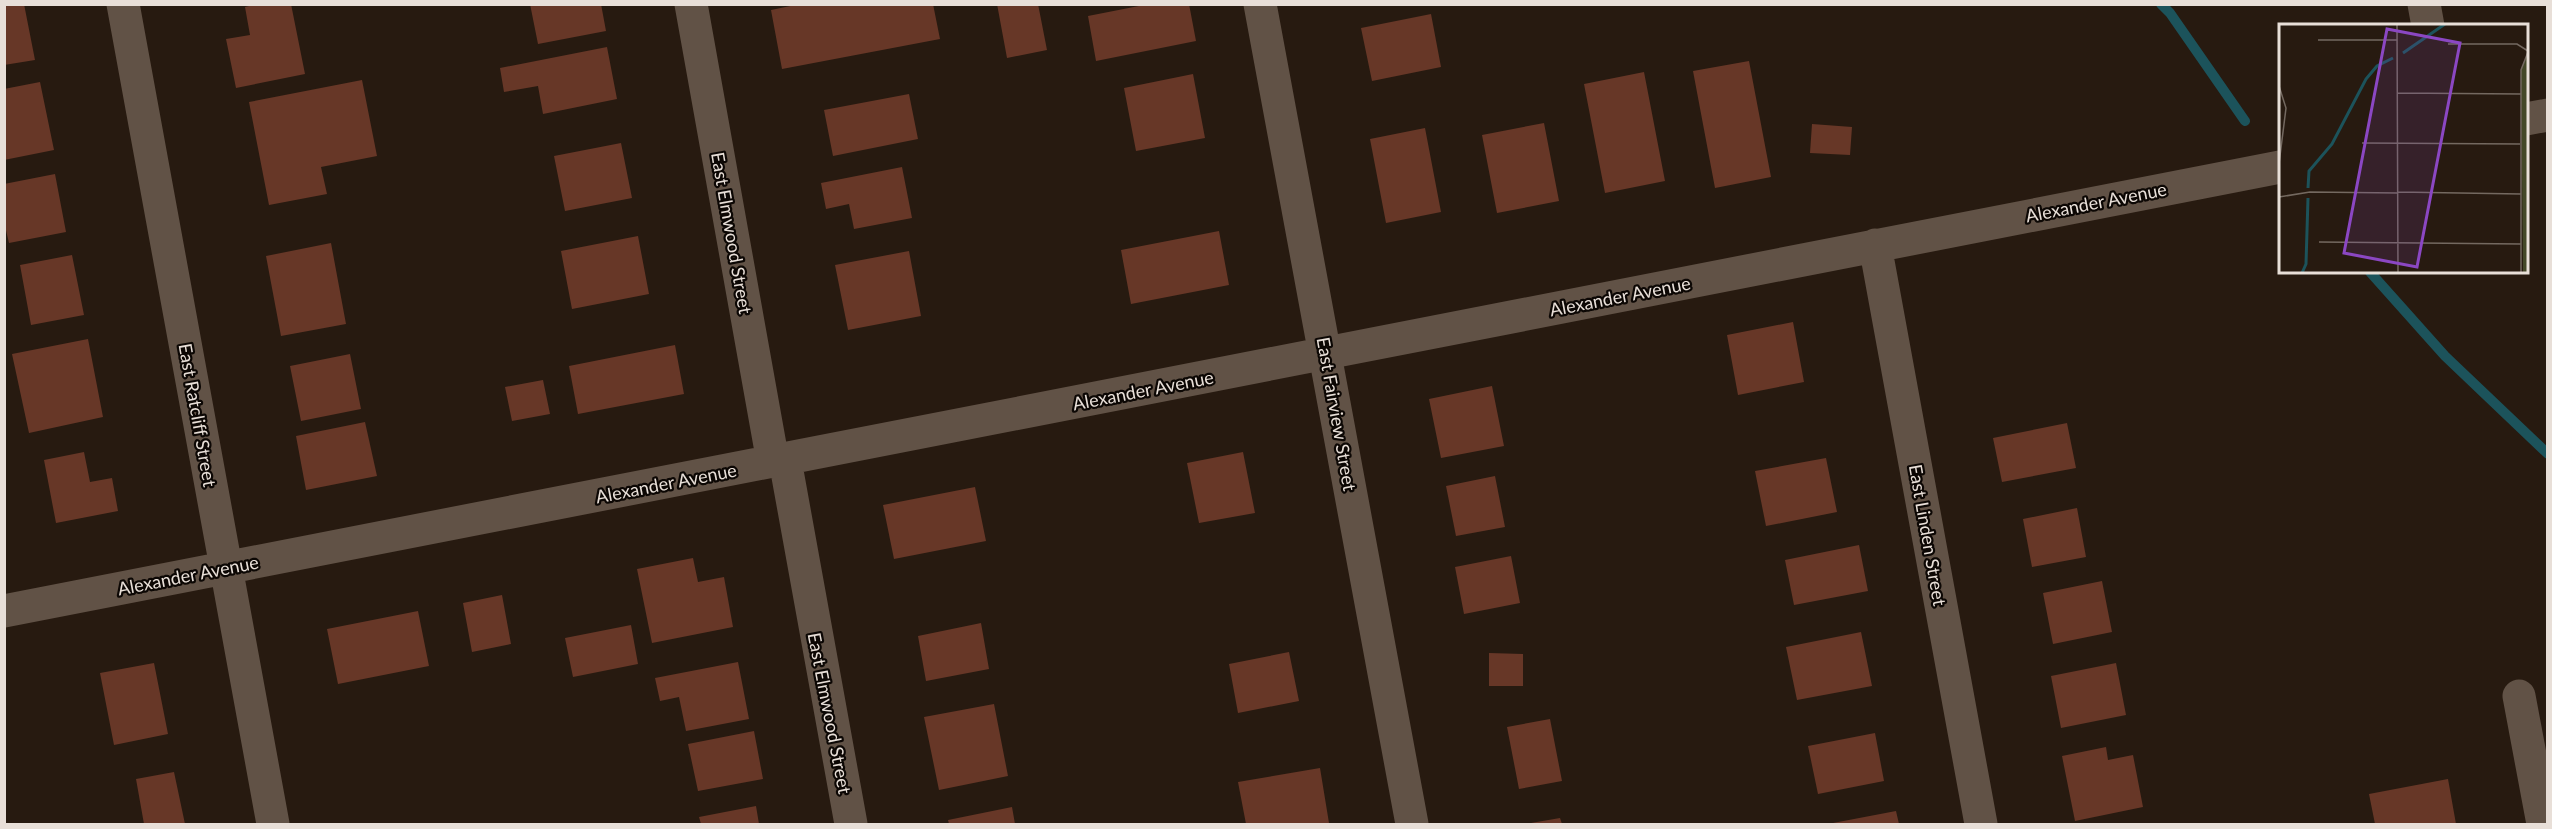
<svg xmlns="http://www.w3.org/2000/svg" width="2552" height="829" font-family="Lato,sans-serif">
<style>
.lines{fill:none;stroke-linecap:round;stroke-linejoin:round}
.stream{stroke:#1c535b;stroke-width:10}
.building{fill:#673727}
.minor{stroke:#615246;stroke-width:33}
.labels{text-anchor:middle;dominant-baseline:central;stroke-width:4.5;stroke-linejoin:round;paint-order:stroke}
.street-label{font-size:18px;fill:#e8dfd8;stroke:#0c0704}
.inset-river{fill:none;stroke:#1c535b;stroke-width:3}
.inset-road{fill:none;stroke:#746960;stroke-width:1.5}
.view{fill:#8b47c3;fill-opacity:0.15;stroke:#8b47c3;stroke-width:3}
.inset-edge{fill:none;stroke:#e8dfd8;stroke-width:3}
</style>
<rect width="100%" height="100%" fill="#271a10"/>
<g class="lines">
<!-- stream -->
<path class="stream" d="M2161,4l9,9 75,108
M2370,272l75,84 103,98"/>
</g>
<!-- building -->
<path class="building" d="M4,4h20l11,56 -31,5z
M257,4h34l14,70 -69,14 -10,-49 24,-4 -5,-28z
M530,4h71l5,27 -68,13z
M800,4h133l7,35 -158,30 -11,-59z
M997,4h41l9,46 -40,8z
M1149,4h40l7,37 -100,20 -8,-45z
M1431,14l10,53 -69,14 -11,-53z
M607,47l10,52 -74,15 -5,-28 -34,6 -4,-24z
M1749,61l22,116 -56,11 -22,-117z
M1644,72l21,109 -60,12 -21,-109z
M1193,74l12,64 -69,13 -12,-63z
M362,80l15,76 -56,11 6,27 -58,11 -20,-103z
M40,82l14,68 -50,10v-71z
M909,94l9,45 -85,17 -9,-46z
M1544,123l15,78 -62,12 -15,-78z
M1812,124l40,3 -2,28 -40,-2z
M1425,128l16,84 -55,11 -16,-84z
M621,143l11,55 -67,13 -11,-55z
M902,167l10,51 -58,11 -5,-25 -23,5 -5,-26z
M55,174l11,58 -57,11 -5,-21v-38z
M1219,231l10,54 -98,19 -10,-54z
M638,236l11,58 -77,15 -11,-58z
M331,243l15,81 -65,12 -15,-80z
M909,251l12,65 -73,14 -13,-65z
M72,255l12,60 -53,10 -11,-60z
M1793,322l11,60 -66,13 -11,-60z
M88,339l15,78 -74,16 -17,-79z
M675,345l9,49 -106,20 -9,-48z
M350,354l11,55 -60,12 -11,-55z
M543,380l7,34 -38,7 -7,-34z
M1492,386l12,60 -63,12 -12,-59z
M365,422l12,54 -71,14 -10,-54z
M2067,423l9,45 -74,14 -9,-44z
M84,452l6,30 22,-4 6,33 -62,12 -12,-63z
M1243,452l12,61 -56,10 -12,-60z
M1826,458l11,54 -71,14 -11,-55z
M1495,476l10,51 -49,9 -10,-50z
M975,487l11,54 -92,18 -11,-54z
M2077,508l9,49 -54,10 -9,-48z
M1859,545l9,46 -74,14 -9,-45z
M1511,556l9,47 -56,11 -9,-47z
M693,558l5,24 26,-5 9,50 -81,16 -15,-74z
M2102,581l10,51 -59,12 -10,-51z
M502,595l9,49 -39,8 -9,-49z
M418,611l11,55 -91,18 -11,-55z
M981,623l8,46 -63,12 -8,-45z
M631,625l7,39 -65,13 -8,-39z
M1861,632l11,54 -75,14 -11,-53z
M1289,652l10,49 -61,12 -9,-49z
M1489,653l34,1v32h-34z
M738,662l11,57 -63,12 -7,-34 -19,4 -5,-23z
M154,663l14,71 -54,11 -14,-72z
M2116,663l10,52 -65,13 -10,-52z
M994,704l14,72 -69,14 -15,-73z
M1550,719l12,62 -43,8 -12,-62z
M754,731l9,48 -65,12 -10,-47z
M1875,733l9,48 -66,13 -10,-48z
M2106,747l2,13 25,-5 10,52 -68,14 -13,-65z
M1320,768l9,55 -83,1 -8,-42z
M174,772l11,52h-41l-8,-45z
M2448,779l8,45h-81l-6,-30z
M756,806l3,18h-58l-2,-7z
M1012,807l3,17h-66l-1,-4z
M1896,811l3,13h-66v-1z
M1560,818l2,6h-31v-1z"/>
<g class="lines">
<!-- minor -->
<path class="minor" d="M123,4l150,820
M691,4l82,458
M1260,4l152,820
M2424,4l4,22
M2526,119l22,-4
M1875,245l106,579
M785,460l66,364
M4,611l2276,-444
M2519,696l24,128"/>
</g>
<g class="labels">
<!-- street labels -->
<g class="street-label">
<text transform="translate(2096 202) rotate(-11)">Alexander Avenue</text>
<text transform="translate(732 233) rotate(80)">East Elmwood Street</text>
<text transform="translate(1620 296) rotate(-11)">Alexander Avenue</text>
<text transform="translate(1143 390) rotate(-11)">Alexander Avenue</text>
<text transform="translate(1337 414) rotate(80)">East Fairview Street</text>
<text transform="translate(198 415) rotate(80)">East Ratcliff Street</text>
<text transform="translate(666 483) rotate(-11)">Alexander Avenue</text>
<text transform="translate(1928 535) rotate(80)">East Linden Street</text>
<text transform="translate(188 575) rotate(-11)">Alexander Avenue</text>
<text transform="translate(830 713) rotate(79)">East Elmwood Street</text>
</g>
</g>
<!-- overview -->
<g transform="translate(2279 24)">
<rect width="249" height="249" fill="#271a10"/>
<path d="M249,28v221h-5l-2,-203z" fill="#444828"/>
<path class="inset-river" d="M124,29l42,-29M29,164l1,-17 23,-27 34,-65 11,-13 16,-8M23,249l4,-9 2,-66"/>
<path class="inset-road" d="M118,0l1,249M39,16h79M169,20h69l11,7M0,62l7,22 -7,56M118,69l124,1M83,119l158,1M119,168l123,2M0,173l31,-5 88,1M40,218l202,2M242,249v-203l7,-18"/>
<path class="view" d="M108,5l73,14 -43,224 -73,-14z"/>
<rect width="249" height="249" class="inset-edge"/>
</g>
<!-- border -->
<rect width="2552" height="829" fill="none" stroke="#e8dfd8" stroke-width="12"/>
</svg>
